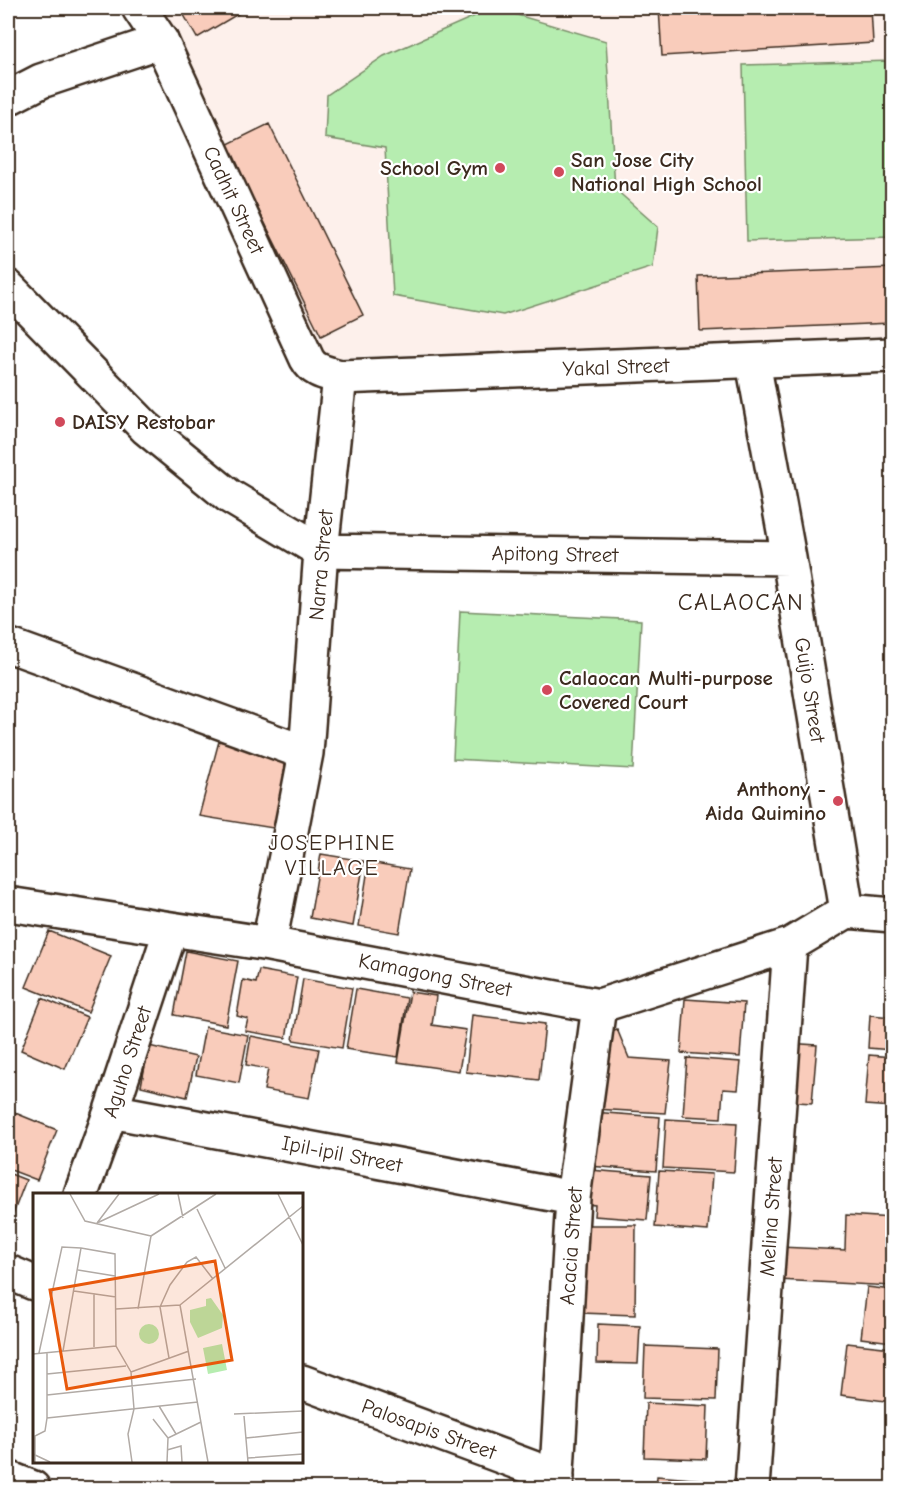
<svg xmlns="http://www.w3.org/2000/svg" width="900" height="1496" font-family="'Comic Neue',sans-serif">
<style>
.built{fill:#fdf0eb}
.green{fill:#b6edb0;stroke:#788c67;stroke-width:1.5}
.building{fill:#f9ccbb;stroke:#3b2a1e;stroke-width:1.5}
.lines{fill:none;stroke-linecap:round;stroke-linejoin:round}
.street-casing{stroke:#3b2a1e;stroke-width:38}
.secondary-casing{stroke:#3b2a1e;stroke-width:38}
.street{stroke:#fff;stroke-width:33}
.secondary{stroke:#fff;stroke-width:33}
.poi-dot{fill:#d1495b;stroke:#fff;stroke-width:2}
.labels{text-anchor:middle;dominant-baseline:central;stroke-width:4.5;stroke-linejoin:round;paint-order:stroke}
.poi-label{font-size:21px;font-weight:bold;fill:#3b2a1e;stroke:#fff;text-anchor:start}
.street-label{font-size:21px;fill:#3b2a1e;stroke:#fff}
.neighbourhood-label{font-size:22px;letter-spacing:1.5px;fill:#3b2a1e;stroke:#fff}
.quarter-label{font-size:24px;letter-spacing:1.5px;fill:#3b2a1e;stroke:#fff}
.inset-road{fill:none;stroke:#b1aaa5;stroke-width:1.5}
.view{fill:#e8590c;fill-opacity:0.15;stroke:#e8590c;stroke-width:3}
.inset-edge{fill:none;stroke:#3b2a1e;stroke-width:3}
</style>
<rect width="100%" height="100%" fill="#fff"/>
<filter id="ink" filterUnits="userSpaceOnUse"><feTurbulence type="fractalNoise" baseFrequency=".0167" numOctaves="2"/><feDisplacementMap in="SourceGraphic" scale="12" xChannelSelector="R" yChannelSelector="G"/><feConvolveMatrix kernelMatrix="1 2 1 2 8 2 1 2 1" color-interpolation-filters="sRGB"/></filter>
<g filter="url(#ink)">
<!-- built -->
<path class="built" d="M139,8h753v328l-566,22z"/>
<!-- green -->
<path class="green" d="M493,8l113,33 9,148 43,38 -5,40 -150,48 -110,-19 -8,-148 -60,-10 2,-43 57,-39z
M892,61v176l-145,4 -4,-176z
M460,611l181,9 -8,149 -180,-10z"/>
<!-- building -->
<path class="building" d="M180,8h68l-51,30z
M659,8h212l2,35 -211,13z
M269,124l94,191 -42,21 -95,-191z
M892,268v55l-192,8 -2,-55z
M219,741l77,15 -17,73 -80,-13z
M321,854l43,7 -11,65 -43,-8z
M369,862l41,7 -11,64 -40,-7z
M49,931l62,25 -23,56 -62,-25z
M186,951l52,10 -12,64 -52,-10z
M259,970l38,7 -11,61 -41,-7 3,-12 -11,-3 6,-36 13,3z
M303,979l49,9 -10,60 -49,-8z
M356,989l51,9 -9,59 -52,-8z
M410,992l26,4 -4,29 34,5 -7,41 -61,-9z
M42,998l45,19 -22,52 -44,-19z
M685,999l59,4 -4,54 -59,-4z
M472,1015l73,9 -6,56 -73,-8z
M870,1015l22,2v33l-24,-2z
M205,1027l43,8 -9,48 -43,-8z
M617,1029l12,29 42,3 -6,52 -71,-4 6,-74z
M251,1036l68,13 -10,49 -45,-8 4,-21 -22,-4z
M787,1043l30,2 -5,58 -30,-2z
M149,1046l47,11 -9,40 -46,-11z
M869,1055l23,2v50l-27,-2z
M687,1058l54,4 -3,28 -15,-1 -2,29 -38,-2z
M8,1110l49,20 -20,50 -29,-11z
M592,1112l68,5 -4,54 -68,-5z
M666,1119l71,4 -3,49 -71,-4z
M590,1170l61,5 -4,45 -53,-4 1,-11 -8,-1z
M659,1171l53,3 -4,57 -53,-4z
M8,1173l18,7 -18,47z
M846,1215l46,3v68l-113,-6 1,-33 65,3z
M586,1225h50l-1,90 -54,-2z
M867,1287l25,3v52l-31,-4z
M598,1324l42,2 -2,38 -41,-1z
M847,1343l45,5v54l-51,-7z
M645,1346l73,3 -2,51 -73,-2z
M646,1403l62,3 -2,53 -62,-2z
M657,1476l46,4 -1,8h-46z"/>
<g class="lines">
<!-- street casing -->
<g class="street-casing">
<path id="street" d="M8,98l33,-17 120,-40
M8,287l138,141 83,68 92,55 468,7
M753,362l36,196 58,353
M8,645l298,108
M8,904l261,40 330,62 191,-61 57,-34
M847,911l45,4
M269,944l37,-191 15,-202 19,-174
M111,1111l462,87
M81,1194l30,-83 60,-182
M8,1272l26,11
M302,1382l255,95
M8,1478l25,10
M556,1488l17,-290 26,-192
M752,1488l38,-543"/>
</g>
<!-- secondary casing -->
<g class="secondary-casing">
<path id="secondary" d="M139,8l22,33 146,318c7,13 20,14 33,18l552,-22"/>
</g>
<!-- street -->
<use href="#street" class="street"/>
<!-- secondary -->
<use href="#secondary" class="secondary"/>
</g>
</g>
<!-- markers -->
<g class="poi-dot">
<circle cx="500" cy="168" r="6"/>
<circle cx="559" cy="172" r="6"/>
<circle cx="60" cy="422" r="6"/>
<circle cx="547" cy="690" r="6"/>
<circle cx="838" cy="801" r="6"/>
</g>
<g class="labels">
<!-- poi labels -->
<g class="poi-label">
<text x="571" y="160">San Jose City<tspan x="571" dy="24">National High School</tspan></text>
<text x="488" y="168" text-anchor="end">School Gym</text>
<text x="72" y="422">DAISY Restobar</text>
<text x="559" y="678">Calaocan Multi-purpose<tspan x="559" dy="24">Covered Court</tspan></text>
<text x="826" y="789" text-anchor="end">Anthony -<tspan x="826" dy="24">Aida Quimino</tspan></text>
</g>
<!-- street labels -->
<g class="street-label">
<text transform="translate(234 200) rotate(65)">Cadhit Street</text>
<text transform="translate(616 367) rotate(-2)">Yakal Street</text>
<text transform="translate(555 554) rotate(1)">Apitong Street</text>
<text transform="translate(321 565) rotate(-85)">Narra Street</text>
<text transform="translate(810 690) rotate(81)">Guijo Street</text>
<text transform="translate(435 975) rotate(11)">Kamagong Street</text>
<text transform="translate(127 1062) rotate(-72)">Aguho Street</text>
<text transform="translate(342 1154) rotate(11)">Ipil-ipil Street</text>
<text transform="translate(771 1217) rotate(-86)">Melina Street</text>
<text transform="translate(571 1246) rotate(-86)">Acacia Street</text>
<text transform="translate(429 1429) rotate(20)">Palosapis Street</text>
</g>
<!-- neighbourhood labels -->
<g class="neighbourhood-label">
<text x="332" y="843">JOSEPHINE<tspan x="332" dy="25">VILLAGE</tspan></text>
</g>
<!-- quarter labels -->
<g class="quarter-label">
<text x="741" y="602">CALAOCAN</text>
</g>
</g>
<!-- overview -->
<g transform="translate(33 1193)">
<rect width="270" height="270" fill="#fff"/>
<path d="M178,105l12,17 -1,13 -24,10 -8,-16v-12l16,-4v-7zM106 141a10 10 0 1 1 20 0a10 10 0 1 1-20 0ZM189,151l5,26 -19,4 -5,-26z" fill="#b6edb0"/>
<path class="inset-road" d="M37,1l15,27 66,15M145,1l5,24M245,1l25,51M164,16l28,59M64,30l62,-29M64,30l22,-29M118,43l65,-42M45,77l37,6M41,98l42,6M147,112l28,157M147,112l123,-99M83,116l64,-4M105,116l13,-73M61,154v-53M30,158l18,-103M6,160l23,-106 19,1 34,6 1,92 15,26M0,161l83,-8M136,165l-9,-51 10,-22 17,-23 9,-5 17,22M98,179l3,37 -6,25 4,28M98,179l58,-21M14,181l79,-8M14,202l149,-16M126,213l17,28M201,221l69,-3M211,223l4,46M14,225l151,-16M120,226l15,19M213,245l57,-6M134,257l14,-4 1,16M0,261l17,8M215,265l55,-4M2,269v-26l10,-5 2,-13v-65M134,269l1,-24 33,-16"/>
<path class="view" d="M182,68l17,99 -165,29 -17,-99z"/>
<rect width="270" height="270" class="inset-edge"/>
</g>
<!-- margin -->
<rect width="900" height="1496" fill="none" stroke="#fff" stroke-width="30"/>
<rect x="15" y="15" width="870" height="1466" fill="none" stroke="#3b2a1e" stroke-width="2" filter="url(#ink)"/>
</svg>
